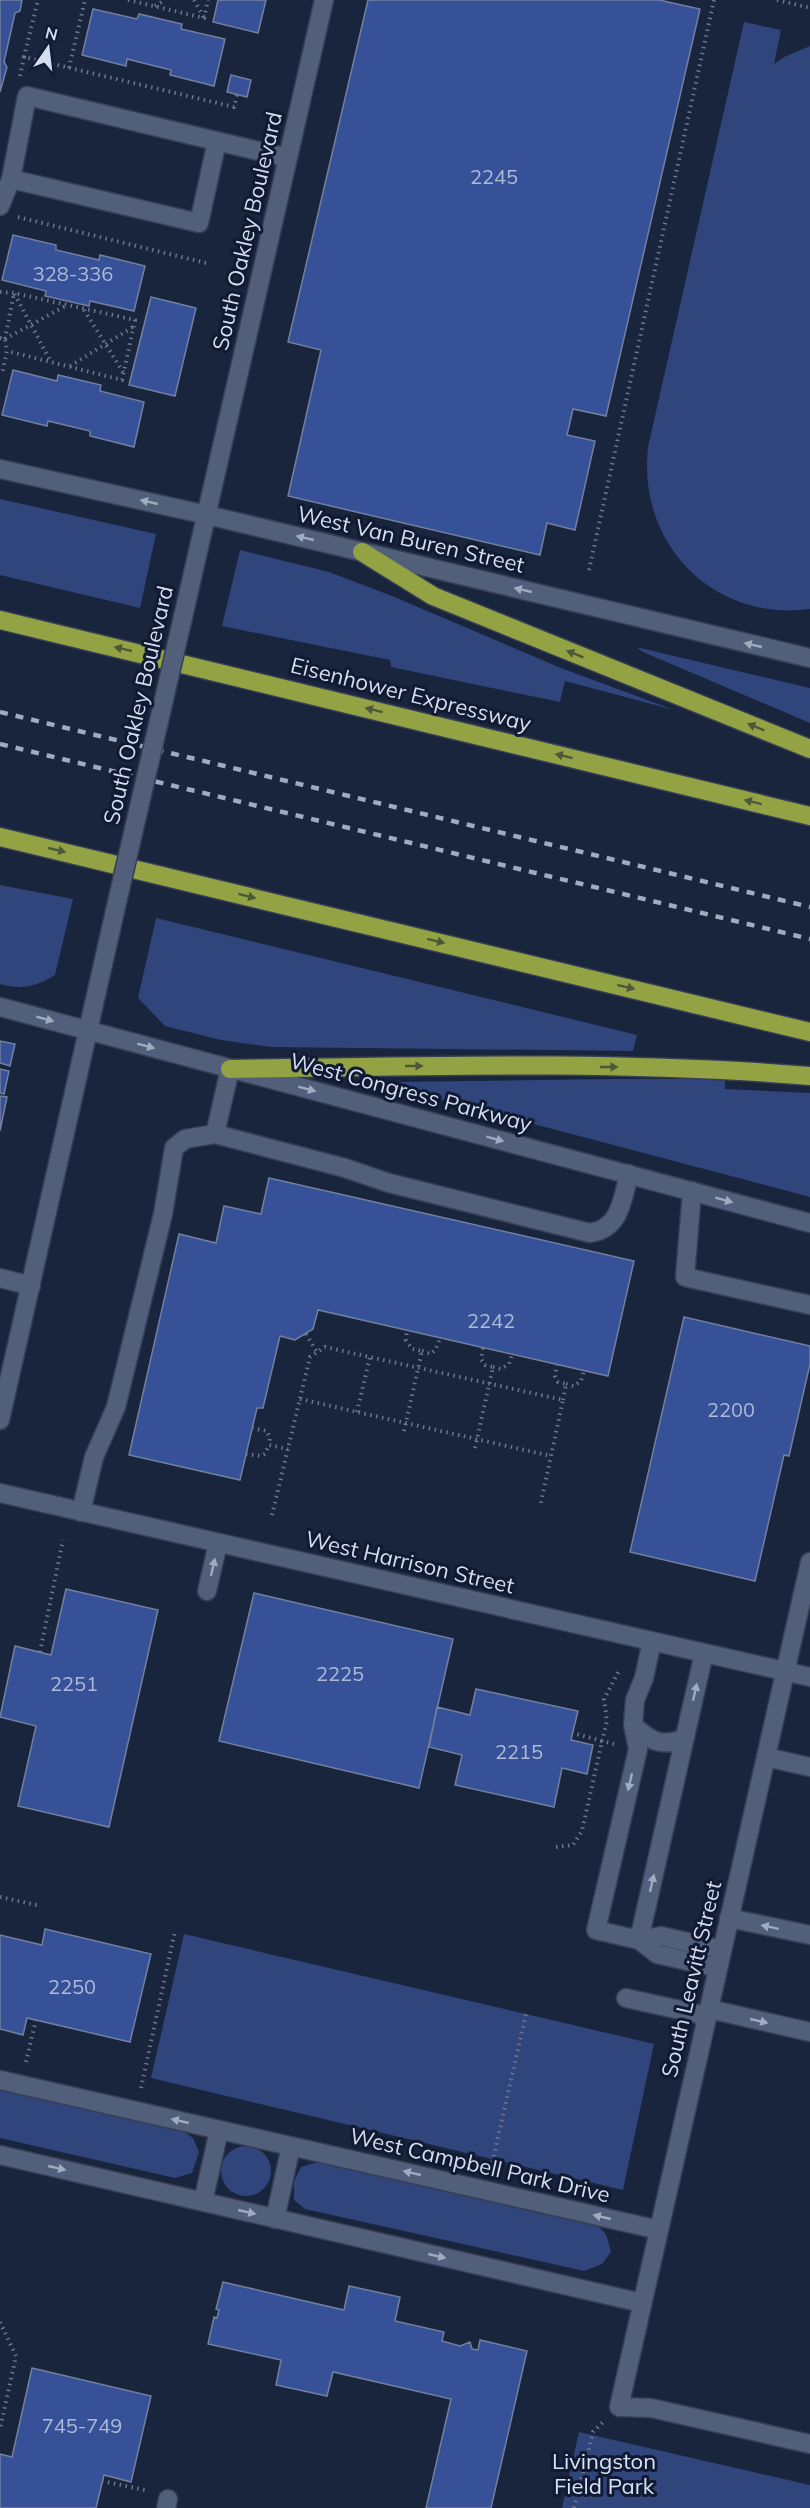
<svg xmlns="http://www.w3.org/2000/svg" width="810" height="2508" font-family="Mulish,sans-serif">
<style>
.green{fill:#2f457c}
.building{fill:#365197;stroke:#72809e;stroke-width:1.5}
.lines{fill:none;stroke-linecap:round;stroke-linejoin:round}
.minor-casing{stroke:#373e54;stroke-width:21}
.highway-casing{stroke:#373e54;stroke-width:21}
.path{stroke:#6d778c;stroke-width:4;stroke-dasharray:1.5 4.5;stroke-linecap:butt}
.minor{stroke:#525f7b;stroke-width:18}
.highway{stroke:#93a343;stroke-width:18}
.rail{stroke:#a2abbe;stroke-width:4.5;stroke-dasharray:8 8;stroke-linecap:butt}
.minor-bridge-casing{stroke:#373e54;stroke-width:21;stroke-linecap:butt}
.minor-bridge{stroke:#525f7b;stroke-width:18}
.oneway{fill:#a1abc0}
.oneway2{fill:#4b583a}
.labels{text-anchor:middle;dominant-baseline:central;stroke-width:6;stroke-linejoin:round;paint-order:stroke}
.number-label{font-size:20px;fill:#adbad8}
.street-label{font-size:22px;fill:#d5ddee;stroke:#101a32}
.park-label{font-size:22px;fill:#d8e2f6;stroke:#101a32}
</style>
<rect width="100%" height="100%" fill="#19243d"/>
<!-- green -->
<path class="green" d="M744,22l37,8 -7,34 10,-7 26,-11v563c-97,13 -173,-65 -162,-162z
M0,499l156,35 -16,74 -140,-33z
M240,550l89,22 63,24 169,72 113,42 -109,-29 -5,21 -169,-35 -1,-7 -168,-34z
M636,647l174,41v35l-167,-71z
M0,885l73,14 -18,76c-20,12 -33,15 -55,9z
M156,918l481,117 -4,16 -362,-4 -50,-7 -56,-14 -27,-28z
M612,1079h113v10l85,4v104l-416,-110 2,-5z
M184,1934l470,110 -31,146 -472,-112z
M0,2088l180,41 13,9 6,14 -7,21 -17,5 -175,-40z
M221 2171a25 25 0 1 1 50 0a25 25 0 1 1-50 0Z
M317,2162l279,62 10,10 5,18 -9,12 -18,7 -279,-62 -11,-9v-19l7,-14z
M579,2432l231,53v23h-248z"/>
<!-- building -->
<path class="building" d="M0,0h22l-2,11 -5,2 -11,49 3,5 -7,25z
M218,0h48l-8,33 -45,-11z
M368,0h291l41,9 -94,407 -33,-7 -6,26 28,6 -20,89 -28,-7 -7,32 -252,-59 33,-146 -33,-8z
M93,9l44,10 2,-5 43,10 -1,5 44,10 -11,47 -44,-11 1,-5 -44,-11 -1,7 -44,-11z
M231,75l20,5 -4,17 -20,-5z
M13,235l43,10v5l43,10 1,-5 45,11 -11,45 -44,-10 -1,5 -44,-10 1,-5 -44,-11z
M151,297l45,11 -21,88 -46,-11z
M13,370l44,11 1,-6 43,10 -1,6 44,11 -10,45 -44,-11v-5l-42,-10 -1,5 -45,-11z
M0,1041l15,3 -5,22 -10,-3z
M0,1069l9,2 -5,23 -4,-1z
M0,1096l7,1 -7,34z
M269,1178l365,83 -26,115 -290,-66 -5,19 -18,11 -15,-4 -17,72h-6l-17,72 -111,-25 50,-221 37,9 8,-37 37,8z
M684,1317l126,29v18l-21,92 -5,-1 -29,126 -125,-29z
M66,1589l92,21 -49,217 -91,-21 18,-80 -36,-9 15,-71 36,9z
M254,1593l199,46 -34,149 -200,-47z
M476,1689l102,22 -7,29 22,5 -6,29 -25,-6 -8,39 -99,-22 7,-30 -33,-8 8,-40 33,8z
M45,1929l106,25 -21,88 -103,-24 -4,17 -23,-6v-94l42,10z
M223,2282l121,28 5,-24 51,11 -5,24 49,11 -2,9 18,5 10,-4 2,7 6,1 2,-10 47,11 -36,157h-65l25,-109 -118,-27 -6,24 -51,-11 5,-25 -73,-16 6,-27 3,1 2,-8 -3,-1z
M32,2368l119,28 -20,86 -27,-7 -8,33h-96v-54l12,3z"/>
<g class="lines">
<!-- minor casing -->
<g class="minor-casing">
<path id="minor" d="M11,179l188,44 18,-82
M0,206l11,-27 16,-83 261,62
M0,469l207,46 603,143
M183,617l141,-617
M0,1007l810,216
M230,1069l-15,65 130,34 44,15 201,50c31,-5 32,-33 39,-59
M692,1191l-7,86 125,28
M0,1278l31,8
M0,1420l115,-509
M0,1493l810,184
M81,1512l13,-55 22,-50 47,-193 11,-66 11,-9 30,-5
M810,1562l-191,845 32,1 159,36
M207,1591l11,-48
M652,1641l-8,37 -9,22 -2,25 5,24 -42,181 43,10 22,-4 61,14
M633,1725c17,16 29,23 52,13
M766,1757l44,10
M729,1918l81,17
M639,1940l65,-287
M639,1940l18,14 61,14
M626,1998l81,18
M709,2009l101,23
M0,2080l659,150
M0,2155l642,148
M203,2202l16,-72
M275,2219l16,-73
M166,2508l2,-9"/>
</g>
<!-- highway casing -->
<g class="highway-casing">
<path id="highway" d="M362,552l71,44 377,153
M0,620l810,196
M0,837l810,195
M230,1069c193,-3 388,-9 580,7"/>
</g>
<!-- path -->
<path class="path" d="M128,0l76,18 4,-18
M194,0l10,18
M777,0l33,8
M155,6l10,-6
M24,57l14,-57
M69,68l16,-68
M20,76l4,-19 210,50 3,-12
M18,217l188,46
M0,292l14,1 121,27 -13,60 -115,-29
M84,310l39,62
M0,338l5,1 2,12 -5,23
M5,339l9,-46 37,69
M5,339l62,-34
M70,366l63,-39
M589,570l125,-570
M306,1334l11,18
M422,1351l9,3 5,-5 4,-11
M557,1364l-2,12 3,6 8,2 -3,16
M493,1367l8,2 8,-5 3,-10
M566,1384l8,2 7,-5 3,-11
M300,1399l251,57
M357,1412l13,-55
M252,1428l15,3 3,7 -1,7
M404,1431l18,-80 -10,-2 -6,-9 1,-10
M475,1448l18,-81 -8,-2 -4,-6 2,-11
M246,1454l15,2 4,-2 4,-9 19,4
M272,1515l38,-158 15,-10 238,53 -23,107
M40,1652l23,-112
M614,1744l-12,-3 5,-20 -3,-22 16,-30
M556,1847l17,-2 9,-14 20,-90 -29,-8
M0,1897l41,9
M26,2062l10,-42
M141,2088l34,-157
M491,2168l35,-154
M0,2322l16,34 -16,73
M102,2481l47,10
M574,2508l19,-76 10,-10"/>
<!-- minor -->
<use href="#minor" class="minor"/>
<!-- highway -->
<use href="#highway" class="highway"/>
<!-- rail -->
<path class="rail" d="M0,712l810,195
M0,744l810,195"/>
<!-- minor-bridge casing -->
<g class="minor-bridge-casing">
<path id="minor-bridge" d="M115,911l68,-294"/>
</g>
<!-- minor-bridge -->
<use href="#minor-bridge" class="minor-bridge"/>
</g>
<!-- one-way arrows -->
<defs><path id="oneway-solid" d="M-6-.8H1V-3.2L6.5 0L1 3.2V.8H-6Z" transform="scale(1.5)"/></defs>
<g class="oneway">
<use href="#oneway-solid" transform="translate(149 502) rotate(-167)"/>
<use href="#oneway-solid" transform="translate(305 538) rotate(-167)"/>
<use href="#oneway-solid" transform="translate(523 590) rotate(-167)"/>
<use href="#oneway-solid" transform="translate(753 645) rotate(-167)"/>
<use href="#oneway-solid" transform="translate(45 1019) rotate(15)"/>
<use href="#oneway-solid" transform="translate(146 1046) rotate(15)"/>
<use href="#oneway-solid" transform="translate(307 1089) rotate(15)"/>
<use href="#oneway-solid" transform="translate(495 1139) rotate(15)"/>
<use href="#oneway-solid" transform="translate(724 1200) rotate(15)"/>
<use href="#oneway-solid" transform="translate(213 1567) rotate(-77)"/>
<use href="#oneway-solid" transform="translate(695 1692) rotate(-77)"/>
<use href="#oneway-solid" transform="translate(630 1782) rotate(103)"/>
<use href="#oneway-solid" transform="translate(652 1883) rotate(-77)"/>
<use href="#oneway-solid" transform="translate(770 1927) rotate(-168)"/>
<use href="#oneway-solid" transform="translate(759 2021) rotate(13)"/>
<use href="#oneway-solid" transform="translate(180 2121) rotate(-167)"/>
<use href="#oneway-solid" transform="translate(57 2168) rotate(13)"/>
<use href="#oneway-solid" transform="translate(412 2173) rotate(-167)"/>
<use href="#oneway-solid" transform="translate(247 2212) rotate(13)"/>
<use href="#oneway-solid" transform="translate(602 2217) rotate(-167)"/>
<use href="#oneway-solid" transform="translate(437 2256) rotate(13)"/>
</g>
<g class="oneway2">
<use href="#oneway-solid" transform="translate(123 649) rotate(-167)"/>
<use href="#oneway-solid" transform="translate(575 654) rotate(-158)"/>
<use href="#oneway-solid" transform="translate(374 710) rotate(-166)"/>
<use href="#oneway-solid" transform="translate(756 727) rotate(-158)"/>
<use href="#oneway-solid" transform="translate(564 756) rotate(-166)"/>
<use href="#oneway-solid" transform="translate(753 802) rotate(-166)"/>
<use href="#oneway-solid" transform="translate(57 850) rotate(13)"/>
<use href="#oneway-solid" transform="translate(247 896) rotate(14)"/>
<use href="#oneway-solid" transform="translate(436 941) rotate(14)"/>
<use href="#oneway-solid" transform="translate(626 987) rotate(14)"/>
<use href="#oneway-solid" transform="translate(414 1066)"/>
<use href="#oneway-solid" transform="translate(609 1067)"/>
</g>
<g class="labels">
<!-- number labels -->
<g class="number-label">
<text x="494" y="176">2245</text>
<text x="73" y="273">328-336</text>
<text x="491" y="1320">2242</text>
<text x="731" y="1409">2200</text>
<text x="340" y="1673">2225</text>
<text x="74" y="1683">2251</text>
<text x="519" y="1751">2215</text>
<text x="72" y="1986">2250</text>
<text x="82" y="2425">745-749</text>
</g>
<!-- street labels -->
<g class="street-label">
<text transform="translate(247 231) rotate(-77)">South Oakley Boulevard</text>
<text transform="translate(411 539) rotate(13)">West Van Buren Street</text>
<text transform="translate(411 694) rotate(14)">Eisenhower Expressway</text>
<text transform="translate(138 705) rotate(-77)">South Oakley Boulevard</text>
<text transform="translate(411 1092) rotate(15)">West Congress Parkway</text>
<text transform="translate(410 1562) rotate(13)">West Harrison Street</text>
<text transform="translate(691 1979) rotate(-77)">South Leavitt Street</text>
<text transform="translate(480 2165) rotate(13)">West Campbell Park Drive</text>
</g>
<!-- park labels -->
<g class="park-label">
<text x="604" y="2461">Livingston<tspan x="604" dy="25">Field Park</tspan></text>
</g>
</g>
<!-- north arrow -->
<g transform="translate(48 48) rotate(14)" stroke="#101a32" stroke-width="4.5" paint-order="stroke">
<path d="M0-4.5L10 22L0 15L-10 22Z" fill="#d5ddee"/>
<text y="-9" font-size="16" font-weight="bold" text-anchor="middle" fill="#d5ddee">N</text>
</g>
</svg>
